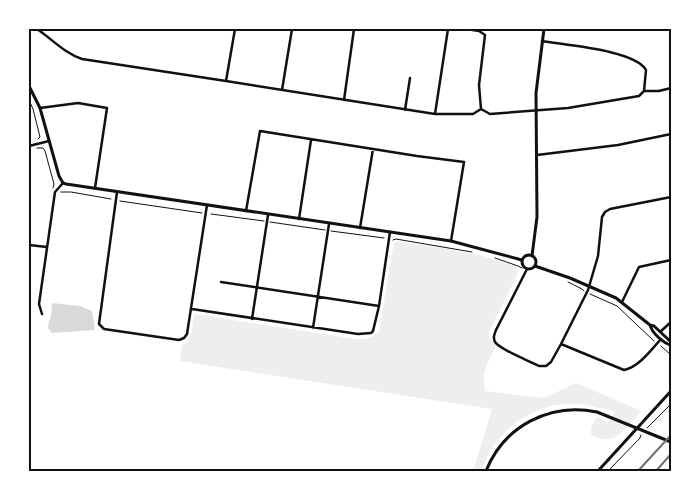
<svg xmlns="http://www.w3.org/2000/svg" width="700" height="500" font-family="Signika,sans-serif">
<style>
.green{fill:#eee}
.water{fill:#d9d9d9}
.lines{fill:none;stroke-linecap:round;stroke-linejoin:round}
.path{stroke:#111;stroke-width:1}
.minor{stroke:#111;stroke-width:2.5}
.tertiary{stroke:#111;stroke-width:3}
.secondary{stroke:#111;stroke-width:3}
.rail{stroke:#707070;stroke-width:2}
.neatline{fill:none;stroke:#111;stroke-width:2}
</style>
<rect width="100%" height="100%" fill="#fff"/>
<!-- green -->
<path class="green" d="M397,241c20,3 113,15 122,30l-30,61v4l7,10c-8,15 -15,27 -11,45l59,7 32,-15 65,28c-13,15 -27,39 -50,23v-7l6,-10 11,5 7,-10c-15,-4 -32,-9 -49,-8 -36,1 -76,32 -84,67h-9l19,-62 -312,-48 2,-16c11,-4 10,-20 12,-31l162,25c11,0 16,0 23,-8l15,-89z"/>
<!-- water -->
<path class="water" d="M52,303l28,3 12,5 3,19 -43,3 -4,-5 1,-7 2,-4z"/>
<g class="lines">
<!-- path -->
<path class="path" d="M29,100l4,9 7,28 -2,2
M37,148h6l2,3 9,33 -1,4
M61,192h10l40,7
M120,201l82,12
M211,214l53,7
M270,222l55,8
M331,231l53,7
M393,240l3,-1 76,13
M495,258l23,8 4,2
M568,282l14,7 2,2
M590,294l27,12 37,35
M661,346l10,9
M647,428l24,-24
M608,471l32,-33 1,-3"/>
<!-- minor -->
<path class="minor" d="M37,29c15,10 27,24 45,30l144,22 9,-52
M466,29l13,2 6,4 -6,50 2,24 9,5 78,-6 71,-12 5,-5 2,-21c-11,-20 -82,-25 -104,-29
M226,81l209,33h38l8,-5
M282,90l10,-61
M644,91h15l12,-3
M344,100l10,-71
M40,108l38,-5 29,5 -12,80
M405,110l5,-32
M435,114l13,-85
M29,146l20,-5
M537,155l81,-10 53,-11
M117,192l-18,132 5,5 75,11 5,-2 3,-4 20,-129
M246,211l14,-80 157,25 47,6 -13,79
M299,219l12,-79
M360,228l13,-79
M29,245l18,2
M527,269l-31,61c-2,5 -3,8 -1,12 5,8 35,19 44,24h7l5,-4 10,-18 27,-54 10,-34 4,-39 3,-5 5,-3 61,-12
M221,282l158,24
M622,302l17,-35 32,-7
M192,309l166,25 13,-1 2,-2 6,-25 11,-74
M42,314l-3,-10 16,-112 8,-9
M252,319l16,-104
M313,328l16,-104
M660,332l11,-10
M561,344l63,26c15,-3 27,-20 37,-31"/>
<!-- tertiary -->
<path class="tertiary" d="M29,86l11,22 19,68 4,7 3,1 385,57 71,19
M522 262a7 7 0 1 1 14 0a7 7 0 1 1-14 0Z
M532,256l5,-39 -1,-124 8,-64
M535,266l35,12 46,20 34,27 4,1 17,16
M650,325c2,8 13,18 21,20"/>
<!-- secondary -->
<path class="secondary" d="M486,471c18,-45 64,-69 111,-59l74,30
M598,471l73,-80"/>
<!-- rail -->
<path class="rail" d="M638,471l33,-36
M656,471l15,-17"/>
</g>
<!-- border -->
<rect width="700" height="500" fill="none" stroke="#ffffff" stroke-width="60"/>
<rect x="30" y="30" width="640" height="440" class="neatline"/>
</svg>
